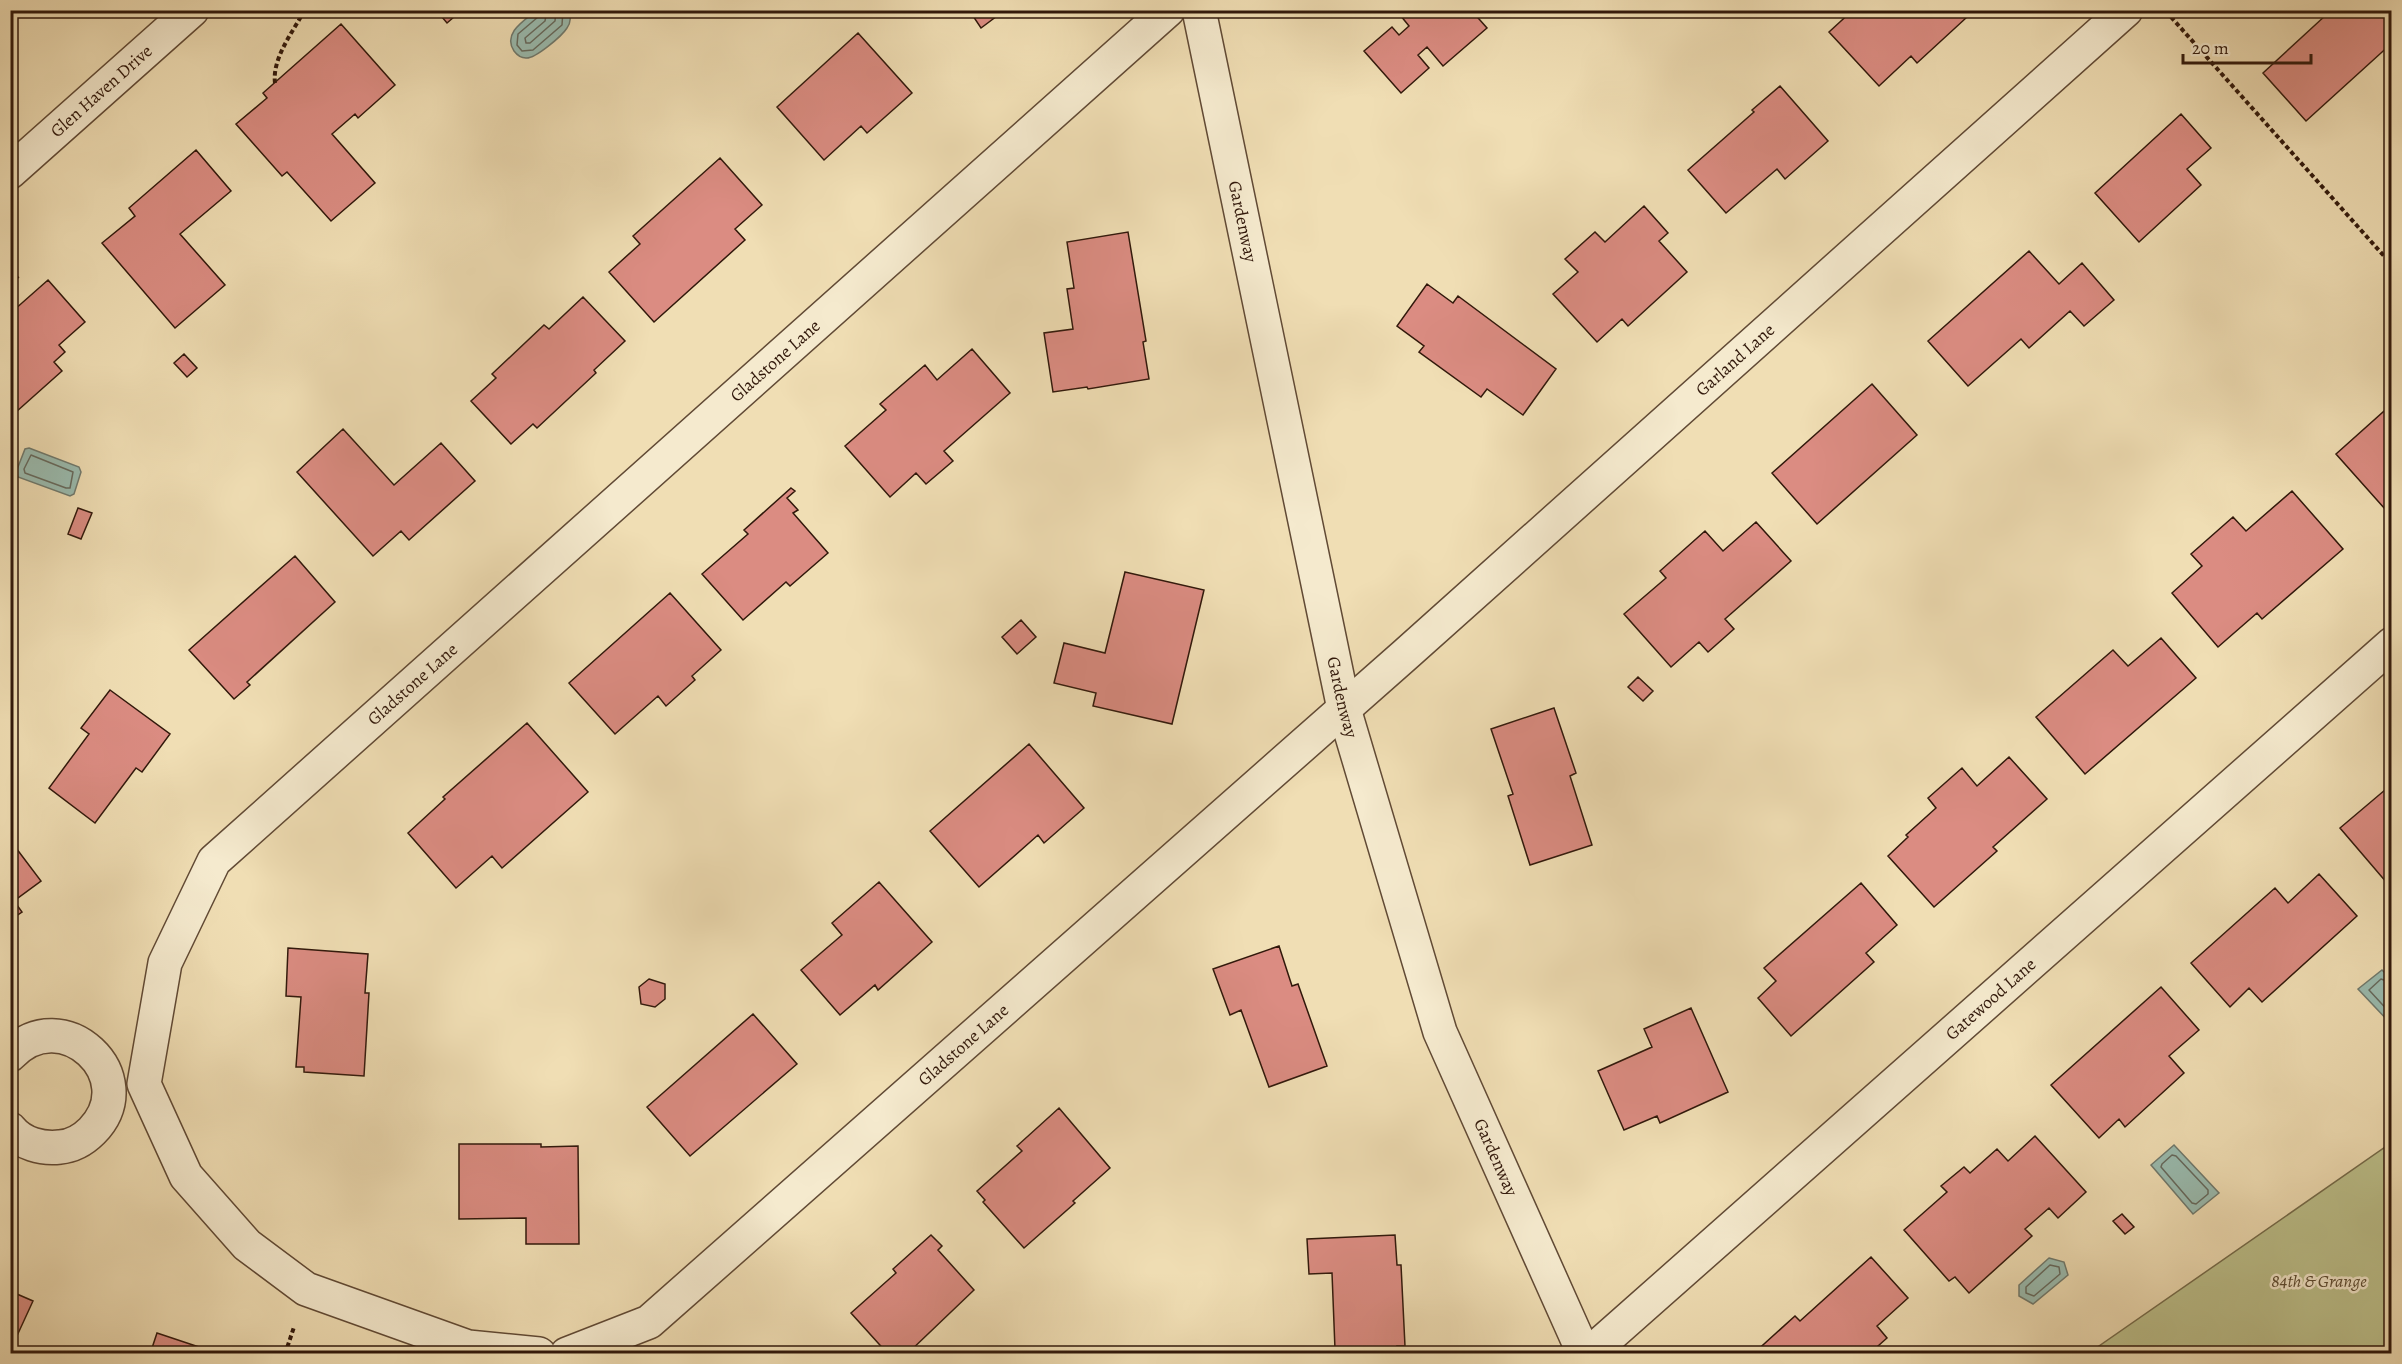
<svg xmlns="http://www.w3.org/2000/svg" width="2402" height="1364" font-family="Alegreya,serif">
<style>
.green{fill:#bcc08b;stroke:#766c4b;stroke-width:1.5}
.water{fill:#9abcb0;stroke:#707a6e;stroke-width:1.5}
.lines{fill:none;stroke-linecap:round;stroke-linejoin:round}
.shore{stroke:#666a5e;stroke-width:1.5}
.building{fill:#db8c82;stroke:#31180b;stroke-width:1.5}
.minor-casing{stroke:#614a35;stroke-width:36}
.path{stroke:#31180b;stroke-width:4;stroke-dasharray:4.5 3;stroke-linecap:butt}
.minor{stroke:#f5eace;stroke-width:33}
.labels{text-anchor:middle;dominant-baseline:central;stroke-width:5;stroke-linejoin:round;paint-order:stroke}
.street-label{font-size:18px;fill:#31180b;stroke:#f5eace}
.park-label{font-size:18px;font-style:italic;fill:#5b4a31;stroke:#f5eace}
</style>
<rect width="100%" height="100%" fill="#f0deb4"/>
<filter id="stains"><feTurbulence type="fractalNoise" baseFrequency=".00333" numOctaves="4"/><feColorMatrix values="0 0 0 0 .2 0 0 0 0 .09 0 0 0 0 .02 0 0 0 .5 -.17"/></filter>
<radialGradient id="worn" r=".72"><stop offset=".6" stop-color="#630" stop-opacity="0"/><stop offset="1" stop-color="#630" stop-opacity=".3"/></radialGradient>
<!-- green -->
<path class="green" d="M2391,1143v210h-302z"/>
<!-- water -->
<path class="water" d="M537,10l31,1c3,5 3,12 -1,17 -5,8 -32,31 -41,30 -5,0 -9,-3 -12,-7 -12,-18 11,-31 23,-41z
M29,448l50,19 2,5 -7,22 -4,2 -52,-19 -2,-5 9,-23z
M2382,970l9,9v45l-33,-35z
M2174,1145l45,48 -26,21 -42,-49z
M2049,1258l15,4 4,13 -35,29 -14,-8v-11z"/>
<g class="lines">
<!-- shore -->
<path class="shore" d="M540,10l-2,7 -20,17 -1,11 5,6 11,-1 29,-25 1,-15
M547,10l-2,11 -20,17 1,5h4l25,-22 1,-11
M31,455l42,17 -3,16h-4l-41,-15 -1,-4z
M2392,983l-11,-4 -12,11 23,25
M2172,1155l4,1 32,34v4l-12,10 -4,-1 -31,-36 1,-3z
M2050,1265l9,2 1,7 -26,22 -8,-3v-6z"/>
</g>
<!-- building -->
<path class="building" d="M436,10h26l-15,13z
M969,10h36l-24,18z
M1396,10h75l16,18 -44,38 -16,-19 -9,8 11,13 -28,25 -37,-42 28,-24 7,8 10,-9z
M1853,10h112l-3,3 4,5 -49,45 -6,-7 -32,30 -50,-54z
M2322,10h70v33l-86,78 -43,-48 63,-58z
M341,24l54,61 -37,33 -3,-4 -23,20 43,49 -44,38 -44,-49 -5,4 -46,-52 31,-26 -4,-5z
M858,33l54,60 -45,40 -6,-7 -37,34 -47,-53z
M1780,86l48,55 -43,38 -8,-10 -51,44 -38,-43 66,-58 -2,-2z
M2181,114l30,34 -24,21 14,16 -62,57 -44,-49z
M196,150l35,41 -51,43 45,51 -50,43 -73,-85 33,-27 -6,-8z
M720,158l42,47 -27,24 10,11 -91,82 -45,-50 31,-28 -7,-8z
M1644,206l24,27 -9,8 28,31 -59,54 -6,-7 -25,23 -44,-48 25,-22 -13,-13 30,-27 10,10z
M1128,232l18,109 -3,1 6,37 -61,10 -1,-2 -34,5 -9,-59 29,-4 -6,-40 7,-1 -7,-46z
M2029,251l30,33 23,-21 32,37 -30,26 -14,-15 -41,37 -8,-9 -53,47 -40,-45z
M48,280l37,42 -26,23 6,7 -11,10 8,9 -46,41 -6,-6v-86l7,-6 -3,-4z
M1427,284l26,19 5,-7 98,73 -33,46 -36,-26 -6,8 -62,-45 5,-6 -27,-20z
M583,297l42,44 -31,29 2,3 -59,55 -4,-4 -22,20 -40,-43 25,-23 -4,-4 52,-49 5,4z
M972,349l38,44 -66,58 9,10 -27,23 -10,-11 -26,24 -45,-51 41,-36 -6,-6 45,-39 12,15z
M184,354l13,14 -10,9 -13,-14z
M1872,384l45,51 -100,89 -45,-51z
M2392,404v99l-7,6 -49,-55z
M343,429l51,56 47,-42 34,38 -66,59 -8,-9 -28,25 -76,-84z
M791,488l4,3 -8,7 11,12 -5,3 35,40 -38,33 -4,-4 -43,38 -41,-46 46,-40 -4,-4z
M2292,491l51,58 -81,70 -5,-6 -39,34 -46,-54 30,-27 -11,-12 42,-37 13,14z
M78,508l14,5 -11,26 -13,-5z
M1756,522l35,39 -66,58 9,10 -26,23 -9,-10 -28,25 -47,-53 42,-36 -6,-7 45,-40 18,20z
M295,556l40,46 -88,80 3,3 -16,14 -45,-49z
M1125,572l79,18 -32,134 -79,-18 3,-13 -42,-10 10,-40 41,10z
M670,593l51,57 -29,26 3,4 -29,26 -8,-10 -43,38 -46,-51z
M1021,620l15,17 -19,17 -15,-17z
M2161,638l35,40 -111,96 -49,-57 77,-67 15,16z
M1638,677l15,14 -10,10 -15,-14z
M110,690l60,44 -28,38 -6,-4 -41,55 -46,-35 40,-54 -8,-6z
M1554,708l22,65 -6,3 22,69 -62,20 -22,-69 5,-2 -22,-65z
M527,723l61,69 -86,76 -10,-12 -36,32 -48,-55 37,-34 -2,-2z
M1029,744l55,64 -40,35 -6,-8 -59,52 -49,-56z
M2009,757l38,42 -54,48 4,4 -63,56 -46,-51 20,-19 -2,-2 30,-27 -8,-10 34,-30 15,18z
M2392,784v95l-5,4 -47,-55z
M10,840l31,41 -27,20 8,11 -12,8z
M2319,874l38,42 -95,86 -13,-14 -19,19 -39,-44 84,-75 13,15z
M879,882l53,60 -54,48 -3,-5 -35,30 -39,-45 41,-35 -10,-12z
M1861,883l36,42 -31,28 8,9 -83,74 -33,-38 18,-17 -12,-13z
M1279,946l13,40 6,-2 29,82 -58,21 -28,-77 -11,5 -17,-46z
M288,948l80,6 -3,39h4l-5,83 -60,-4v-5h-8l5,-70 -15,-1z
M649,979l16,5v15l-10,8 -14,-3 -2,-17z
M2161,987l38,43 -30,26 15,17 -59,54 -6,-8 -20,19 -48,-53z
M1691,1008l37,84 -68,31 -3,-7 -33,14 -26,-59 54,-24 -8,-18z
M753,1014l44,50 -107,92 -43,-49z
M1059,1108l51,60 -37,33 2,2 -51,45 -41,-46 2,-2 -8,-9 45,-40 -5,-5z
M2035,1136l51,56 -28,26 -9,-10 -24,21 7,7 -63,57 -14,-16 -6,4 -45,-51 43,-38 -6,-6 23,-19 6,6 27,-24 11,12z
M459,1144h82v3l37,-1 1,98h-53v-26l-67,1z
M2122,1214l12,13 -9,7 -12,-13z
M931,1235l11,11 -4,4 36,40 -67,64h-19l-37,-41 45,-40 -3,-4z
M1395,1235l2,30h4l4,81h-8l1,8h-56v-5h-7l-3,-76 -23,1 -2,-35z
M1871,1257l37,41 -31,28 10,12 -18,16h-116l42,-38 5,5z
M10,1291l23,10 -23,50z
M157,1333l54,18 -1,3h-60z"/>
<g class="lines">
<!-- minor casing -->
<g class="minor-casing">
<g id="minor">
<path id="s1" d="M1199,10l145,699 96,323 144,322"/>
<path id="s2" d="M10,172l182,-162"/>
<path d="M10,1055c52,-56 135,22 82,76 -9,9 -20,15 -32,16 -18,2 -38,-3 -50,-18"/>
<path id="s3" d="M539,1354l-71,-7 -162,-58 -59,-44 -61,-69 -42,-92 21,-121 49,-102 954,-851"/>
<path id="s4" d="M567,1354l82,-32 756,-667 721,-645"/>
<path id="s5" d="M1589,1354l803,-710"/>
</g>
</g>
<!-- path -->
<path class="path" d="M2171,17l221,248
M275,83c-3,-24 17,-50 28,-70
M10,285l8,-9
M285,1354l9,-27"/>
<!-- minor -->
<use href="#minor" class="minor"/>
</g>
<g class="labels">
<!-- street labels -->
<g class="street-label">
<text stroke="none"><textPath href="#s2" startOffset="122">Glen Haven Drive</textPath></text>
<text stroke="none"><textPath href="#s1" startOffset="216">Gardenway</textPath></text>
<text stroke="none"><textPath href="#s3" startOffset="1498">Gladstone Lane</textPath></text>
<text stroke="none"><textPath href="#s4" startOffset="1539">Garland Lane</textPath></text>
<text stroke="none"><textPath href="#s3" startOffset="1012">Gladstone Lane</textPath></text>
<text stroke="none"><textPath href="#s1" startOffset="702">Gardenway</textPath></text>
<text stroke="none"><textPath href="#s5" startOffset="536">Gatewood Lane</textPath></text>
<text stroke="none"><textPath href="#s4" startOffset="507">Gladstone Lane</textPath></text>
<text stroke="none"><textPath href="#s1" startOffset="1188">Gardenway</textPath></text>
</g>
<!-- park labels -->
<g class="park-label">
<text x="2319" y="1281">84th &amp; Grange</text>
</g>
</g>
<!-- margin -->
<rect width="2402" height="1364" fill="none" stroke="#f0deb4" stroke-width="36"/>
<rect x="12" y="12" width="2378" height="1340" fill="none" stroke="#31180b" stroke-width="3"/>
<rect x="18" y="18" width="2366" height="1328" fill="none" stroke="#31180b" stroke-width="1.5"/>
<!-- scale -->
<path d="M2183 54v9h128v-9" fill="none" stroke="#31180b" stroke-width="3"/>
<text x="2192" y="54" font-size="18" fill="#31180b" stroke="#f5eace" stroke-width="4.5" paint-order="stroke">20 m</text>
<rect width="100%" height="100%" filter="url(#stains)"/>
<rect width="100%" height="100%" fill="url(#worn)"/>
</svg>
